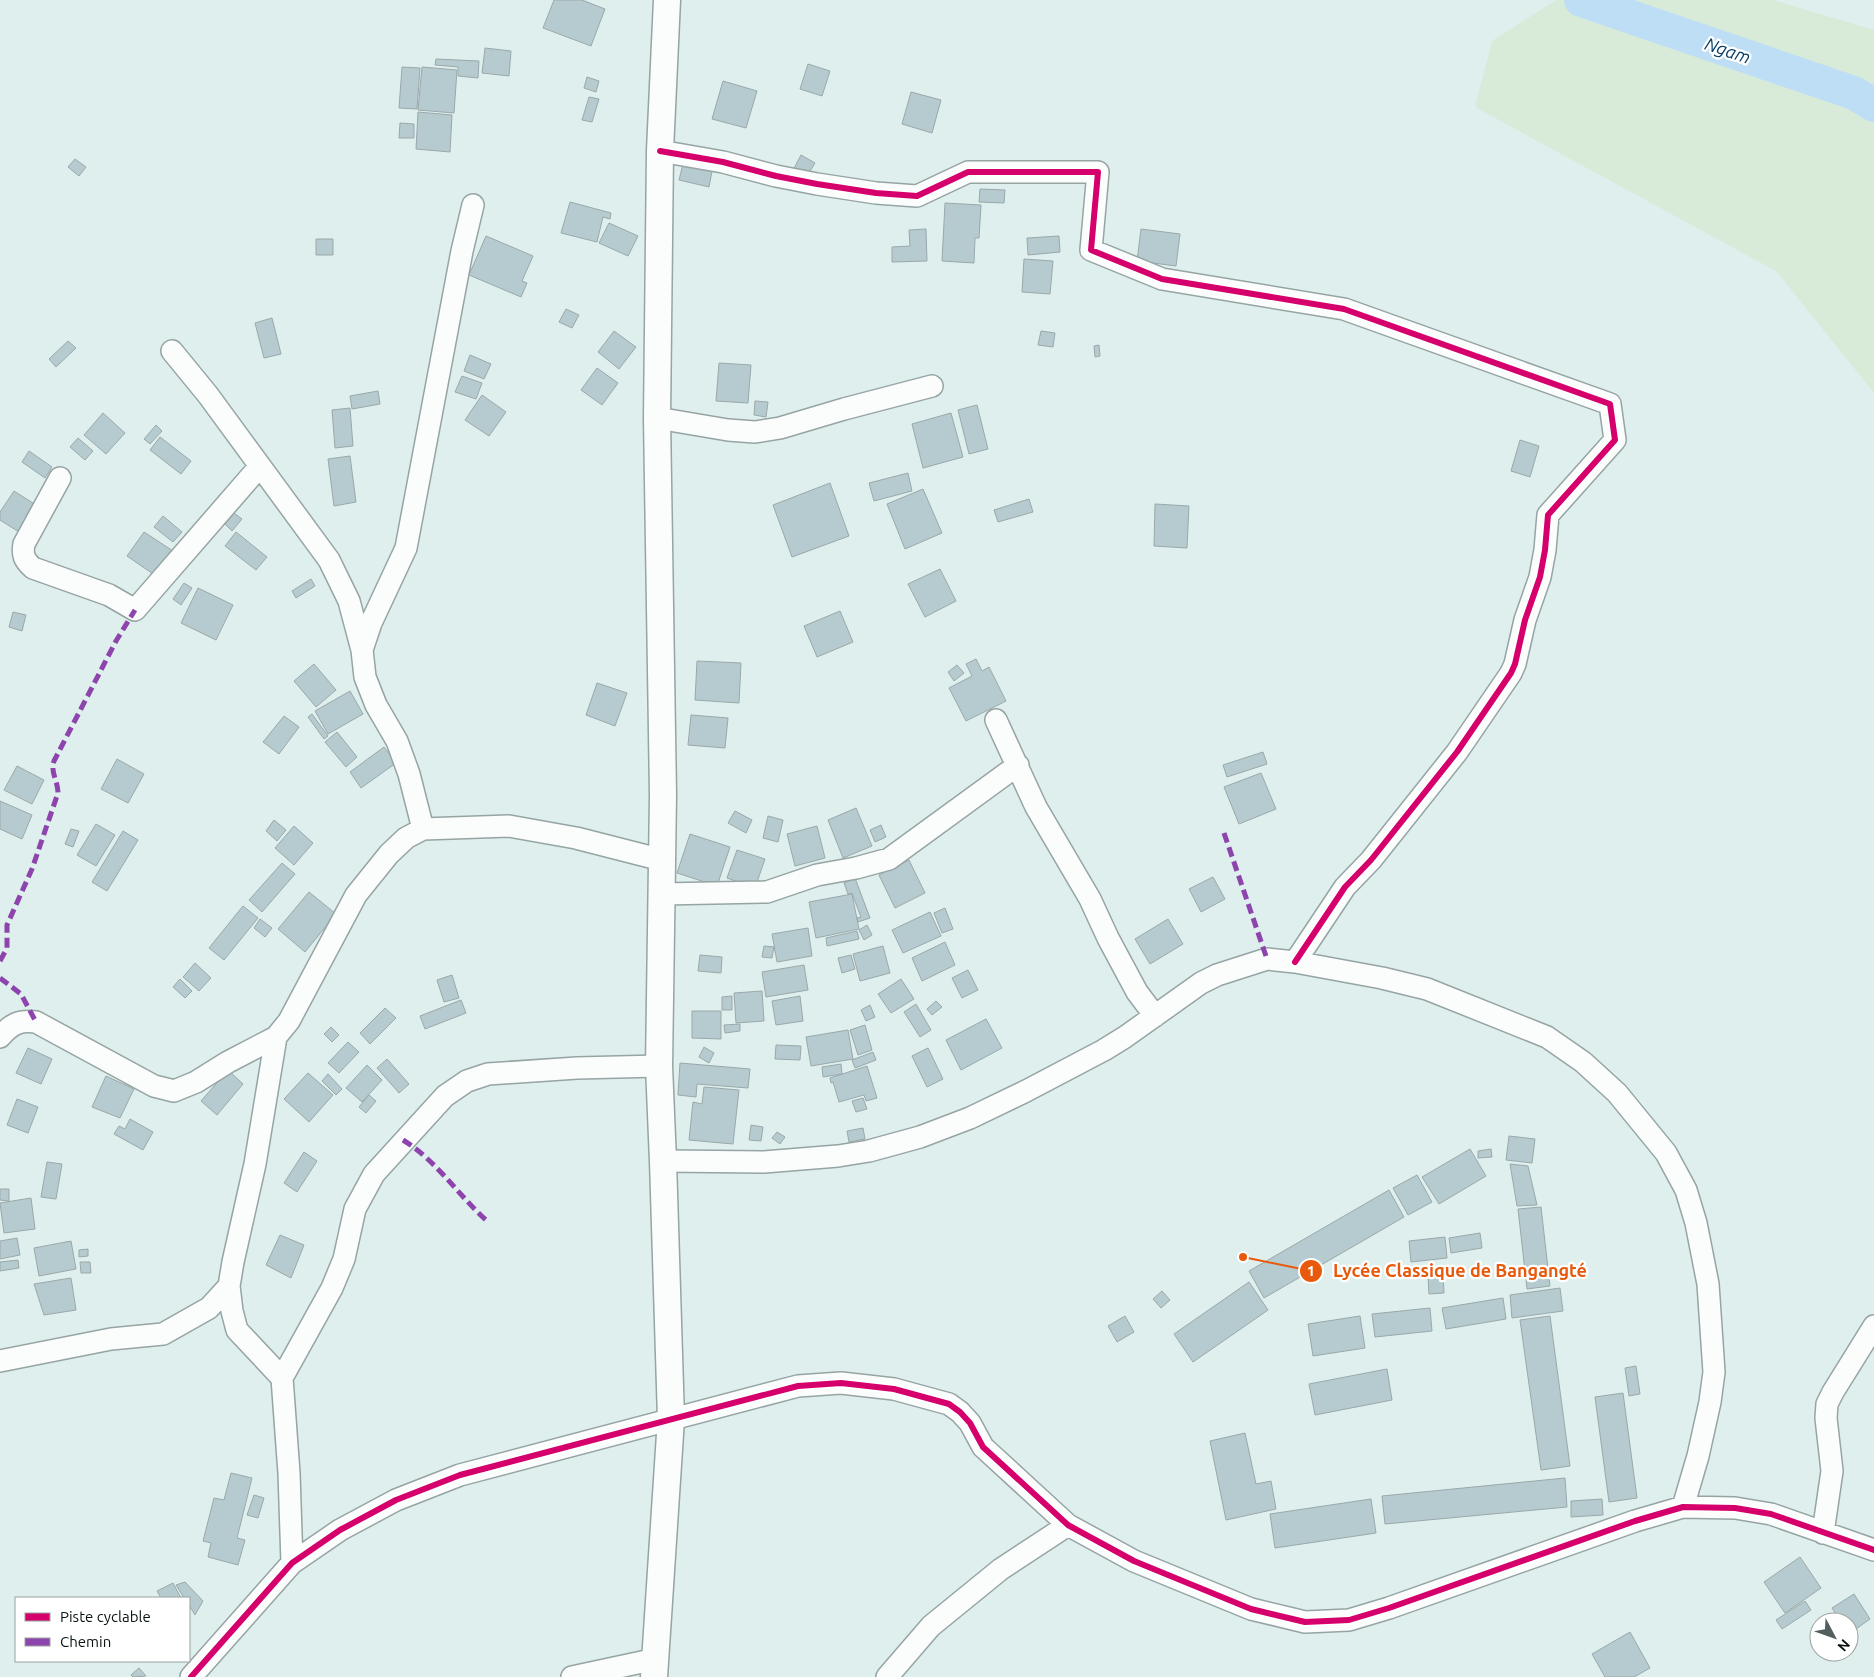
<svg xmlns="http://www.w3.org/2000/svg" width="1874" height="1677" font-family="Ubuntu,sans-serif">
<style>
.green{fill:#d8ebd9}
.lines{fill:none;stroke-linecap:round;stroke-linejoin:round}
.river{stroke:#bedef6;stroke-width:34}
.building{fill:#b6cbcf;stroke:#9ba8a9}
.minor-casing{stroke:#96a4a3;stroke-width:24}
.tertiary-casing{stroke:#96a4a3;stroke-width:29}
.minor{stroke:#fafdfc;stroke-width:21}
.tertiary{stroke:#fafdfc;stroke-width:26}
.quiet{stroke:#8e44ad;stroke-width:5;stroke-dasharray:10 5;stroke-linecap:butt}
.cycleway-casing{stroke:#fff;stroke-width:9}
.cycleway{stroke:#d6006c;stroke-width:6}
.labels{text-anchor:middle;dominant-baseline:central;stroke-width:4.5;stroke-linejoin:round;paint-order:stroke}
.water-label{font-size:18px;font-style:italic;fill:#083f67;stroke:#fff}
.leader{fill:none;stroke:#e8590c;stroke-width:2}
.callout-dot{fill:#e8590c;stroke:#fff;stroke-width:2}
.mark-label{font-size:15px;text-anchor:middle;font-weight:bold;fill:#fff}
.callout-label{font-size:18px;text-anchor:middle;font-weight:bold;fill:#e8590c;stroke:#fff;stroke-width:4.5;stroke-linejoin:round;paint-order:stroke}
</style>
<rect width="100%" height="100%" fill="#deefee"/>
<!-- green -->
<path class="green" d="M1556,0h217l101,30v363l-98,-122 -301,-164 17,-66z"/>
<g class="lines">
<!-- river -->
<path class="river" d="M1581,0l273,93 20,12"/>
</g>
<!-- building -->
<path class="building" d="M554,0h28l23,9 -14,37 -48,-18z
M485,48l26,3 -2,25 -27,-3z
M436,59l43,2 -1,17 -20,-2v-9l-23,-2z
M808,64l22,7 -8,25 -22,-7z
M402,67l18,1 -3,41 -18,-1z
M422,67l35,3 -3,43 -36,-3z
M587,77l12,4 -3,11 -12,-4z
M723,81l34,10 -11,37 -34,-9z
M911,92l30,8 -9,33 -30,-9z
M589,97l10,2 -7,23 -10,-2z
M418,112l34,3 -2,37 -34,-3z
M400,123l14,1v14h-15z
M801,155l14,8 -11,18 -13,-7z
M75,159l11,8 -7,9 -11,-9z
M684,160l29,6 -4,21 -30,-7z
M980,189l25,1 -1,13 -25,-1z
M570,202l41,11 -1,6 -7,-2 -6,25 -36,-9z
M945,203l36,2 -2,33h-4l-1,25 -32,-2z
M609,223l29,13 -10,20 -29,-13z
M926,229l1,32 -35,1v-15l18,-1 -1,-16z
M1141,229l39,5 -4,32 -39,-5z
M486,236l47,20 -11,25 5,2 -6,14 -52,-22z
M1059,236l1,16 -32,3 -1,-17z
M316,239h17v16h-17z
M1024,259l29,2 -3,33 -28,-2z
M566,309l13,6 -7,13 -13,-6z
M272,318l9,36 -17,4 -9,-35z
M614,331l22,16 -17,22 -21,-17z
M1041,331l14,2 -2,14 -15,-2z
M68,341l8,7 -20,19 -7,-8z
M1099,345l1,11 -5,1 -1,-11z
M470,355l21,9 -7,15 -20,-8z
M719,363l32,2 -3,38 -32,-2z
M597,368l21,15 -16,22 -21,-15z
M462,376l20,7 -6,16 -21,-7z
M378,391l2,13 -28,5 -2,-13z
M482,395l24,17 -17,24 -24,-16z
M755,401l13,1 -2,15 -12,-2z
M977,405l11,44 -19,5 -11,-44z
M350,408l3,38 -18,2 -3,-38z
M103,413l22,20 -19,21 -22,-19z
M951,413l12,44 -40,11 -11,-44z
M156,425l6,6 -12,13 -6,-5z
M160,437l31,24 -10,13 -31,-24z
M78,438l15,13 -8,9 -15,-13z
M1520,440l19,6 -9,31 -19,-6z
M29,451l23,16 -7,11 -23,-16z
M350,456l6,46 -22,4 -6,-47z
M908,473l4,18 -38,10 -5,-18z
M830,483l19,53 -57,21 -19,-52z
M923,489l19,44 -37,16 -18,-45z
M14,491l22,14 -17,27 -19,-12v-8z
M1029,499l4,13 -35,10 -4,-12z
M1155,504l34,2 -2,42 -33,-2z
M234,513l8,6 -10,12 -7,-7z
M163,516l19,16 -9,10 -19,-15z
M144,532l29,19 -17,25 -29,-20z
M236,532l31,25 -11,13 -31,-24z
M940,569l16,32 -31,16 -17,-33z
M311,579l4,7 -19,12 -4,-7z
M184,583l8,5 -11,17 -8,-6z
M198,588l35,17 -17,35 -35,-17z
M840,611l13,31 -36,15 -13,-31z
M13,612l13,3 -4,16 -13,-4z
M976,659l6,12 7,-4 17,34 -40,20 -17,-33 23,-12 -6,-12z
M697,661l44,2 -2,40 -44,-3z
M314,664l22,26 -20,17 -22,-26z
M957,665l7,8 -10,8 -6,-9z
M597,683l30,10 -12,33 -29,-11z
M350,691l13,23 -35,20 -13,-23z
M312,714l16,22 -4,3 -16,-22z
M691,715l37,3 -3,30 -37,-3z
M284,716l15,11 -20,27 -16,-12z
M337,732l20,25 -11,10 -21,-25z
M384,747l12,16 -35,25 -11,-16z
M1263,752l4,12 -40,13 -4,-12z
M117,759l27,15 -16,29 -27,-14z
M17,766l27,14 -12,24 -28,-14z
M1261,773l15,36 -37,15 -15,-37z
M0,801l32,14 -10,24 -22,-10z
M856,808l16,38 -29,12 -15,-38z
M735,811l17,9 -6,13 -18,-10z
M768,816l15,4 -5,22 -15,-4z
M274,820l12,10 -9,11 -11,-10z
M96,824l19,11 -19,31 -19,-11z
M881,825l5,12 -11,5 -5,-12z
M294,826l19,17 -19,22 -19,-17z
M817,826l8,32 -30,8 -8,-32z
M71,829l8,2 -6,16 -8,-3z
M123,831l15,9 -31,51 -15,-9z
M690,834l40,13 -13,39 -40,-13z
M737,850l28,9 -10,29 -28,-10z
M909,860l16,33 -30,15 -16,-33z
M282,863l13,11 -33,38 -13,-12z
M1213,877l12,22 -24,13 -12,-23z
M855,878l15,40 -12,4 -1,-4 4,-1 -9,-24 -4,1 -4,-11z
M309,892l27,22 -31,38 -27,-23z
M852,894l7,35 -43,9 -7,-36z
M243,906l15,12 -34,42 -15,-12z
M945,908l8,21 -11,4 -8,-20z
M930,912l11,24 -38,17 -11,-23z
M260,919l12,9 -7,9 -11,-9z
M1168,919l15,25 -33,20 -15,-25z
M867,925l5,10 -8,5 -5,-10z
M808,928l4,28 -35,6 -5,-28z
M857,931l2,8 -32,7 -1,-8z
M945,942l10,23 -33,16 -10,-23z
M764,946l10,1 -2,11 -10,-1z
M883,946l7,27 -30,8 -7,-27z
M700,955l22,2 -1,16 -23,-2z
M851,955l4,14 -13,4 -4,-15z
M195,963l16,15 -12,13 -16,-14z
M804,965l4,25 -42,7 -4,-25z
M968,970l10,20 -16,8 -10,-20z
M452,975l7,23 -15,4 -7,-22z
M180,979l12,12 -7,7 -12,-11z
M901,979l13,20 -23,14 -13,-19z
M762,991l2,30 -28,2 -2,-30z
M732,996v14h-10v-13z
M800,996l3,25 -27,4 -4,-24z
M461,1000l5,13 -41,16 -5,-13z
M936,1001l6,6 -10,8 -5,-6z
M916,1004l15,26 -11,7 -16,-25z
M870,1005l5,12 -9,4 -5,-11z
M385,1008l11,10 -26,26 -10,-11z
M692,1011h29v28l-29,-1z
M986,1019l16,29 -41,22 -15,-30z
M740,1024v7l-15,2 -1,-8z
M865,1025l7,25 -14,5 -8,-25z
M331,1027l8,8 -7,7 -8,-8z
M848,1030l5,29 -42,7 -5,-29z
M348,1042l11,10 -20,21 -11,-10z
M776,1045l25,1 -1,14 -25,-1z
M704,1047l10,6 -5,10 -10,-6z
M28,1048l24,11 -11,25 -25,-11z
M928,1048l15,31 -16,8 -15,-31z
M873,1052l3,8 -21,8 -3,-8z
M387,1059l22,25 -10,9 -22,-25z
M680,1063l70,6 -2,19 -51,-4 -1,13 -18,-2z
M841,1064l1,10 -19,3 -1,-10z
M367,1065l15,15 -20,22 -16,-14z
M867,1066l10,32 -11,3 -2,-6 -25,7 -6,-20 -2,1 -1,-5z
M228,1070l15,14 -26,31 -16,-14z
M308,1073l25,22 -24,27 -25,-23z
M328,1074l14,15 -6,6 -14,-14z
M106,1076l28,13 -14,29 -28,-11z
M704,1087l35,3 -6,54 -44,-4 4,-38 9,2z
M369,1095l7,6 -10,12 -7,-6z
M863,1098l4,11 -11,3 -4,-11z
M17,1099l21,8 -10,26 -21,-8z
M130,1119l23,13 -10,18 -29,-16 5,-8 6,3z
M751,1125l12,2 -2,14 -12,-1z
M863,1128l2,11 -16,3 -2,-11z
M777,1132l8,5 -5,7 -8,-6z
M1509,1136l26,3 -3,24 -26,-3z
M1470,1149l16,27 -47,28 -17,-27z
M1491,1149l1,8 -14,1v-7z
M304,1152l13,9 -20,31 -13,-9z
M47,1162l15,2 -6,35 -15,-2z
M1510,1164l18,2 9,39 -20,1z
M1417,1175l15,27 -24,13 -15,-27z
M0,1189h9v12l-9,-1z
M1389,1190l15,27 -140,81 -15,-27z
M31,1198l4,31 -31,4 -4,-30z
M1541,1207l9,79 -23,3 -9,-80z
M1480,1233l2,15 -31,5 -2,-15z
M280,1235l24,10 -13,33 -25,-13z
M1445,1237l2,21 -36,4 -2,-21z
M17,1238l3,17 -20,4v-18z
M71,1241l5,28 -37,7 -5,-28z
M88,1249v7l-9,1v-7z
M18,1260l1,8 -19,3v-9z
M80,1262h10l1,11h-10z
M1443,1274l1,19 -15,1 -1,-19z
M71,1278l5,32 -32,5 -10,-31z
M1249,1282l19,28 -75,52 -19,-28z
M1560,1288l3,23 -51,7 -2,-23z
M1162,1291l8,9 -9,8 -8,-9z
M1503,1298l3,21 -60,10 -4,-21z
M1430,1308l2,23 -57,6 -3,-23z
M1125,1316l9,16 -17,10 -9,-16z
M1360,1316l5,32 -52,8 -5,-32z
M1550,1316l20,150 -29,4 -21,-150z
M1636,1366l4,28 -11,2 -4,-28z
M1387,1369l5,31 -77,15 -6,-31z
M1623,1393l14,105 -28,4 -14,-105z
M1245,1433l11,51 15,-3 5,28 -50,11 -16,-79z
M231,1473l21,5 -15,60 8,2 -7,25 -30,-8 3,-14 -8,-2 11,-43 10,2z
M1565,1478l2,29 -182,17 -3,-28z
M254,1495l10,3 -6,20 -11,-3z
M1371,1499l5,34 -101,15 -5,-34z
M1602,1499l1,16 -32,2v-16z
M1800,1557l21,31 -36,25 -21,-31z
M185,1582l18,19 -8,14 -6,-10v-7h-5l-8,-13z
M173,1583l8,15h-20l-4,-7z
M1854,1594l16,25 -21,15v-12h-8l-9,-14z
M1805,1601l6,9 -29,19 -6,-9z
M1630,1632l20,36 -16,9h-29l-13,-23z
M139,1668l7,8 -13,1 -2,-2z"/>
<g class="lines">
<!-- minor casing -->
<g class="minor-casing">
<path id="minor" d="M660,151l63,11 53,14 41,8 59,9 41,3 51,-24h130l-7,78 71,29 182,30 266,95 5,36 -67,75 -3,35 -5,27 -15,43 -10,44 -4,9 -54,79 -86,108 -26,27 -50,75
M172,351l36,44 121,165 20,41 13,49 3,27 11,28 21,36 12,33 14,55
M657,418l71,12 27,2 25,-4 64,-19 88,-23
M60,478l-36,66c-2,11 0,16 9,24l76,27 26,15 125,-144
M362,650l9,-27 35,-75 56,-297 11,-46
M996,720l40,87 54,92 18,39 29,54 18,24
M662,894l105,-2 50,-17 39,-7 33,-9 129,-94
M0,1037c11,-13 19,-17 36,-15l118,64 20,5 22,-9 32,-20 48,-25
M663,1161l101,1 74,-6 31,-5 51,-14 50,-19 56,-27 78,-41 21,-13 76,-54 16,-8 50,-16 28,3 87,16 45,11 120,48 36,25 34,31 49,60 20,37 10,33 12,61 6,88 -4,30 -12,54 -15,51
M0,1361l111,-22 52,-5 46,-26 20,-22
M282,1378l-45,-48 -5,-19 -3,-25 4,-24 22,-98 21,-127 13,-16 67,-126 33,-41 17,-16 17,-9 86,-3 67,12 86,22
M1823,1533l9,-62 -6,-53 1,-14 6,-12 41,-66
M292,1563l-3,-90 -7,-95 50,-90 12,-29 11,-50 19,-35 71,-78 22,-15 21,-7 89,-6 82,-2
M191,1677l101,-114 48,-33 56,-30 64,-25 338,-89 43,-3 53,6 55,15 11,8 10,11 13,24 85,78 66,36 117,48 54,13 44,-2 40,-12 246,-87 48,-14 52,1 36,6 103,36
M572,1677l84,-18
M887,1677l44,-51 70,-57 67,-44"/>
</g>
<!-- tertiary casing -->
<g class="tertiary-casing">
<path id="tertiary" d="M654,1677l17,-258 -8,-258 -4,-95 4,-271 -6,-377 3,-267 7,-151"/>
</g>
<!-- minor -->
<use href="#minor" class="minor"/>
<!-- tertiary -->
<use href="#tertiary" class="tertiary"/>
<!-- quiet -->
<path class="quiet" d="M1224,833l43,126
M0,961l7,-13v-23l25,-56 26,-76c0,-12 -8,-21 -4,-32l62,-120 19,-31
M0,978l21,16 15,28
M403,1140c34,21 55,55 84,81"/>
<!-- cycleway casing -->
<g class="cycleway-casing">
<path id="cycleway" d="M660,151l63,11 53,14 41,8 59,9 41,3 51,-24h130l-7,78 71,29 182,30 266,95 5,36 -67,75 -3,35 -5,27 -15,43 -10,44 -4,9 -54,79 -86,108 -26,27 -50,75
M191,1677l101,-114 48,-33 56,-30 64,-25 338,-89 43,-3 53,6 55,15 11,8 10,11 13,24 85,78 66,36 117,48 54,13 44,-2 40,-12 246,-87 48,-14 52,1 36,6 103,36"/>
</g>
<!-- cycleway -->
<use href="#cycleway" class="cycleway"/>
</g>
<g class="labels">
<!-- water labels -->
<g class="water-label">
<text transform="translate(1728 50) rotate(19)">Ngam</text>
</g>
</g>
<!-- callouts -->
<path class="leader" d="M1243 1257L1311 1271"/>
<g class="callout-dot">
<circle cx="1243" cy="1257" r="5"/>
<circle cx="1311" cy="1271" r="12"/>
</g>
<g class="mark-label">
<text x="1311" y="1276">1</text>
</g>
<g class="callout-label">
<text x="1460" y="1277">Lycée Classique de Bangangté</text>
</g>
<!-- legend -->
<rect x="15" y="1597" width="175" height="65" fill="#ffffff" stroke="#9ca0a0"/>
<rect x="25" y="1613" width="25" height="8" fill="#d6006c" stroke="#9ca0a0"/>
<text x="60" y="1622" font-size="15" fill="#071211">Piste cyclable</text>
<rect x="25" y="1638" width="25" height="8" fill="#8e44ad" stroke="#9ca0a0"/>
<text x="60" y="1647" font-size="15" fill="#071211">Chemin</text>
<!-- north arrow -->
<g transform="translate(1834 1637) rotate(131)"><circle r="24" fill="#ffffff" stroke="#9ca0a0"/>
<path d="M0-4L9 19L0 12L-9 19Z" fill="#525f5e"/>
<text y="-8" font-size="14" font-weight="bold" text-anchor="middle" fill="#071211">N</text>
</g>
</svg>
